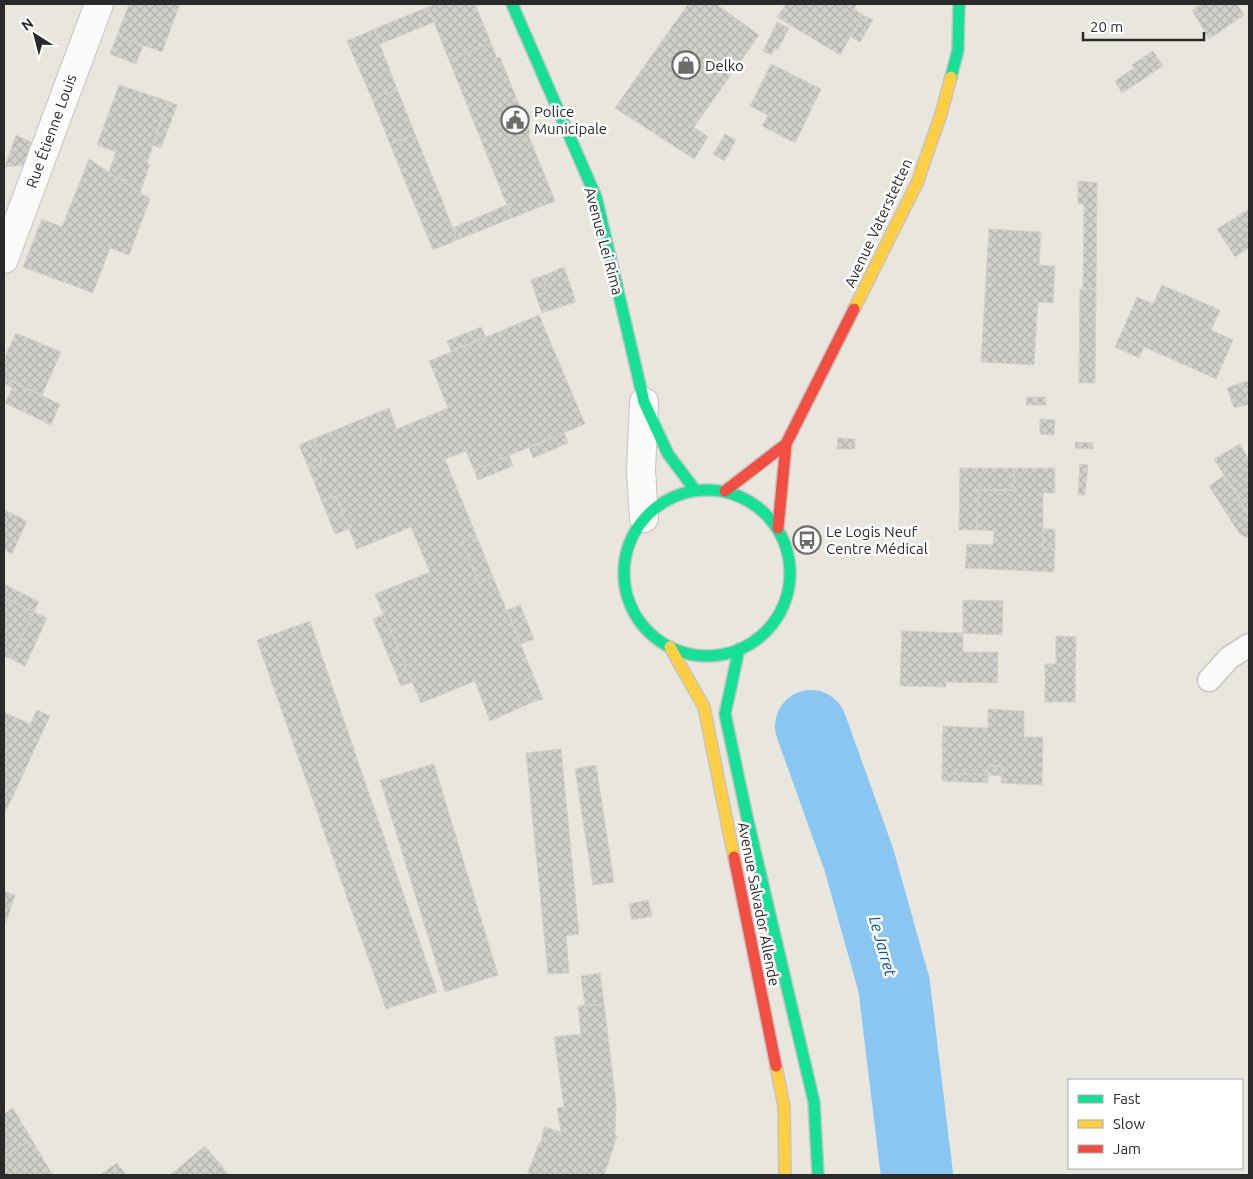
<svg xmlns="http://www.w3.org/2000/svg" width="1253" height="1179" font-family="Ubuntu,sans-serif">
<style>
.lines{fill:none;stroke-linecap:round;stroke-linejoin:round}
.river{stroke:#8ac6f2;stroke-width:72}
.building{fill:url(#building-cross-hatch);stroke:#d4d1ca}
.lane-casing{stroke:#c6c4c4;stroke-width:25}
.street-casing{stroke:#c6c4c4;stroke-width:30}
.fast-casing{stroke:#c6c4c4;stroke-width:14}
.slow-casing{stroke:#c6c4c4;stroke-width:14}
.jam-casing{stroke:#c6c4c4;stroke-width:14}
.lane{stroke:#fcfbfa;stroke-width:22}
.street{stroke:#fcfbfa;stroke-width:28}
.fast{stroke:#16e098;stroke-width:11}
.slow{stroke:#ffcf43;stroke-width:11}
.jam{stroke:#f24e42;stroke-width:11}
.labels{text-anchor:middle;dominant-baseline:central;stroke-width:5;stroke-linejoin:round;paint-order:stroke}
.poi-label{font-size:15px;fill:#2a2a2a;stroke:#fff;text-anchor:start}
.street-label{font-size:15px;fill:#2a2a2a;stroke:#fff}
.water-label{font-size:16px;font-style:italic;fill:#0153a6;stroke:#fff}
</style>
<defs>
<pattern id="building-cross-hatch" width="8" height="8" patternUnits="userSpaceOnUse" patternTransform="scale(1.25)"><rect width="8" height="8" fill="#d1cfca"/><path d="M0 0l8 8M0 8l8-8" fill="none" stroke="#b4b2ae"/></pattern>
</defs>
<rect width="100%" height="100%" fill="#e9e6de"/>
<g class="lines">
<!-- river -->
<path class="river" d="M811,726l48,134 35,125 23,190"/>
</g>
<!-- building -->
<path class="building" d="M129,4h51l-18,48 -45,-16z
M437,4h38l16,39 -42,17 -21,-53z
M688,4h28l43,31 -65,92 14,10 -14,22 -79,-51z
M786,4h71l-3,5 9,6 -23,40 -63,-38z
M1202,4h35l7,11 -35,24 -17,-29z
M428,7l6,15 -54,22 -6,-15z
M863,15l10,5 -13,22 -9,-5z
M777,22l12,6 -11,21 -3,-1 -4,7 -8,-4z
M374,29l23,60 -25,10 -25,-58z
M117,36l26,10 -7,18 -26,-10z
M491,43l6,15 3,-1 30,75 -2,2 27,67 -43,17 -63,-158z
M1153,51l10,15 -41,27 -7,-12 19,-13 -2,-3z
M771,64l50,25 -26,54 -33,-17 6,-11 -18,-9z
M119,85l49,16 -21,62 3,1 -10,29 -31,-21 7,-20 -19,-7z
M397,89l18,45 -25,10 -18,-45z
M168,101l9,4 -16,43 -8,-3z
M415,134l25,61 -25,11 -25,-62z
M725,134l11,6 -12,21 -11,-7z
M16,135l15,7 -7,23 -19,2z
M89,159l61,40 -21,56 -19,-7 -17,45 -70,-26 19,-48 20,8z
M1078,181l19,2 -1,106h-13l1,-85h-6z
M440,195l17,45 -24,10 -18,-44z
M507,205l5,13 -55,22 -5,-12z
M1249,209v39l-14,9 -18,-28z
M989,229l52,3 -2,33 16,1 -2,37 -15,-1 -4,63 -53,-3z
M564,267l12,35 -34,11 -6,-17 11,-4 -5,-16z
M542,276l5,16 -11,4 -5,-16z
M1162,285l58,25 -9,20 22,10 -17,39 -96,-43 17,-39 16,7z
M1080,289h16l-1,94h-16z
M539,315l46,109 -111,46 -8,-19 -21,8 31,76 -14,6 17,42 14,-6 41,100 -12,5 9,21 -41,18 -15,-40 -54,22 -46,-109 55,-22 -19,-45 -54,22 -21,-53 -14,6 -13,-33 13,-6 -9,-24 76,-31 8,21 51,-21 -19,-47z
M481,327l5,10 -35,14 -4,-10z
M16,333l45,19 -19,43 -38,-17v-19z
M1120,336l24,11 -5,11 -24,-11z
M4,378l56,26 -9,21 -46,-22 7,-15 -8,-5z
M1249,381v22l-6,-21z
M1243,382l6,22 -15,4 -7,-20z
M1027,397h10v8h-11z
M1037,397h9v8h-9z
M1040,419l15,1 -1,15 -14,-1z
M564,433l4,10 -35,15 -4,-10z
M838,438l17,1v10h-18z
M313,439l9,24 -13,6 -10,-24z
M1075,442l18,1v6l-18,-1z
M1240,444l8,14 1,-1v58l-35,-56z
M509,455l4,11 -35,14 -4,-10z
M1080,464l8,1 -3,30h-7z
M960,468h54l-1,22h-35l-1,40h-18z
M1014,468h41v25h-12v55l12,1 -1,23 -89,-4 2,-24 26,1 1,-14 -17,-1 1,-40h35z
M1225,475l24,40v23l-8,-3 -4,-5 -28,-44z
M336,496l13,33 -14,5 -13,-32z
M4,510l23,11 -15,33 -8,-4z
M1043,529h12v20l-12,-1z
M476,535l17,42 -14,6 -17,-42z
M4,584l35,18 -5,10 -30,-15z
M4,597l30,15 -23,47 -7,-3z
M963,600l40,1 -1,34 -39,-2z
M520,605l14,34 -13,5 -14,-34z
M34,612l13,6 -22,48 -14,-7z
M384,614l28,68 -11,4 -28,-67z
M310,621l127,371 -51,17 -129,-369z
M902,631l61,2v19h35l-1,31 -51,-1v5l-46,-1z
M1056,636l20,1 -1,65h-30v-38h11z
M534,677l9,22 -12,4 -9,-21z
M988,709l36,2v26h19l-1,48 -41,-2 1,-17h-14v9l-46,-2 1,-47 45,2z
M37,710l13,6 -46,99v-103l26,12z
M561,749l18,185 -13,2 3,37 -21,1 -22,-221z
M434,764l64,211 -53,17 -65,-212z
M596,765l18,117 -21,3 -18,-116z
M988,766h14l-1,10 -13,-1z
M942,773l46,2v8l-46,-2z
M4,891l11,4 -9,27 -2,-1z
M648,900l4,16 -20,4 -3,-16z
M600,973l4,31 -19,2 -4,-30z
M604,1004l12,99 -1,32 2,1 -13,39h-77l12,-32h2l3,-16 17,5 -4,-24 7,-1 -10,-70 27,-3 -3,-28z
M13,1108l19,32 -28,16v-42z
M32,1140l20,34 -2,1h-46v-19z
M205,1146l24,29h-59z
M117,1163l9,12h-26z"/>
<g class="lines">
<!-- lane casing -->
<g class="lane-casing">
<path id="lane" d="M1209,680l20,-22 20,-13"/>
</g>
<!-- street casing -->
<g class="street-casing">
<path id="street" d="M4,259l95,-255
M644,402l-3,69 3,47"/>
</g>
<!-- fast casing -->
<g class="fast-casing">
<path id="fast" d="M512,4l84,193 48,205 24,52 27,36
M951,77l7,-27 1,-46
M624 573a83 83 0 1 1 166 0a83 83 0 1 1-166 0Z
M739,649l-14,65 22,103 67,285 4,73"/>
</g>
<!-- slow casing -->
<g class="slow-casing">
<path id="slow" d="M854,309l63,-126 24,-69 10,-37
M670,647l34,60 30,150
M776,1066l8,40 1,69"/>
</g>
<!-- jam casing -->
<g class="jam-casing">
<path id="jam" d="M725,491l61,-47
M778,528l8,-84 68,-135
M734,857l42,209"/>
</g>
<!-- lane -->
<use href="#lane" class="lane"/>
<!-- street -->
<use href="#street" class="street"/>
<!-- fast -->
<use href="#fast" class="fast"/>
<!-- slow -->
<use href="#slow" class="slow"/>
<!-- jam -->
<use href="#jam" class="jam"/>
</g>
<!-- icons -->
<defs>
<g id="shop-ring" transform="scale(1.4375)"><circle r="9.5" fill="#fff" stroke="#6d6c69" stroke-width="1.5"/><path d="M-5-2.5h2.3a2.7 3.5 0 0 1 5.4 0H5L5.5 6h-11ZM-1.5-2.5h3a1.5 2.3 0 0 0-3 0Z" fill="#6d6c69"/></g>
<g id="civic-ring" transform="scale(1.4375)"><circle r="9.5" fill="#fff" stroke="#6d6c69" stroke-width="1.5"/><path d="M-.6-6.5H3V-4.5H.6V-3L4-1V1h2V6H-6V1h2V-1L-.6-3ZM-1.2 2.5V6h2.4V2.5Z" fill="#6d6c69"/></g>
<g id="bus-ring" transform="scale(1.4375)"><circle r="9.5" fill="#fff" stroke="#6d6c69" stroke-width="1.5"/><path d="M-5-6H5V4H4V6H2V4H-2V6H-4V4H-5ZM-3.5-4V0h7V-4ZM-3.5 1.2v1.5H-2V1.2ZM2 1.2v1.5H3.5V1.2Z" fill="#6d6c69"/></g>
</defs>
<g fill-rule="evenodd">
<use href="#shop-ring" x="686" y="65"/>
<use href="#civic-ring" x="515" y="120"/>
<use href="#bus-ring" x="807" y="540"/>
</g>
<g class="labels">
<!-- poi labels -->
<g class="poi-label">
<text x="705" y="65">Delko</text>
<text x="534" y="111">Police<tspan x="534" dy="17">Municipale</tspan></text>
<text x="826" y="531">Le Logis Neuf<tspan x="826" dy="17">Centre Médical</tspan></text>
</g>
<!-- street labels -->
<g class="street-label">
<text transform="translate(51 131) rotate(-70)">Rue Étienne Louis</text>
<text transform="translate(878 223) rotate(-65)">Avenue Vaterstetten</text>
<text transform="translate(604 241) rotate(75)">Avenue Lei Rima</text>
<text transform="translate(759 904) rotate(79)">Avenue Salvador Allende</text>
</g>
<!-- water labels -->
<g class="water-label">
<text transform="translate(883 946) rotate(74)">Le Jarret</text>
</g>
</g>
<!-- border -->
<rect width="1253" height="1179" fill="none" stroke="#2a2a2a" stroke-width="10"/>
<!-- legend -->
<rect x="1068" y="1079" width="175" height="90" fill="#ffffff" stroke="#aaaaaa"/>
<rect x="1078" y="1095" width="25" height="8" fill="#16e098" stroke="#aaaaaa"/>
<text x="1113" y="1104" font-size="15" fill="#2a2a2a">Fast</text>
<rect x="1078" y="1120" width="25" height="8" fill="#ffcf43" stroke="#aaaaaa"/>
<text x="1113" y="1129" font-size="15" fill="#2a2a2a">Slow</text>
<rect x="1078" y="1145" width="25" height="8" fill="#f24e42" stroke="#aaaaaa"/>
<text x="1113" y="1154" font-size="15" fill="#2a2a2a">Jam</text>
<!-- north arrow -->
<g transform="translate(35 35) rotate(324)" stroke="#ffffff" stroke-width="4" paint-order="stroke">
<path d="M0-4L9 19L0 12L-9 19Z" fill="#2a2a2a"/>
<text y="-8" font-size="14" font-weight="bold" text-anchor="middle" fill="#2a2a2a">N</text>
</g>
<!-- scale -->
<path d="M1083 32v8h121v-8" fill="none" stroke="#2a2a2a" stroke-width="2.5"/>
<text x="1090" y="32" font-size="15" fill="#2a2a2a" stroke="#ffffff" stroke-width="4" paint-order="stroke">20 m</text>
</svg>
